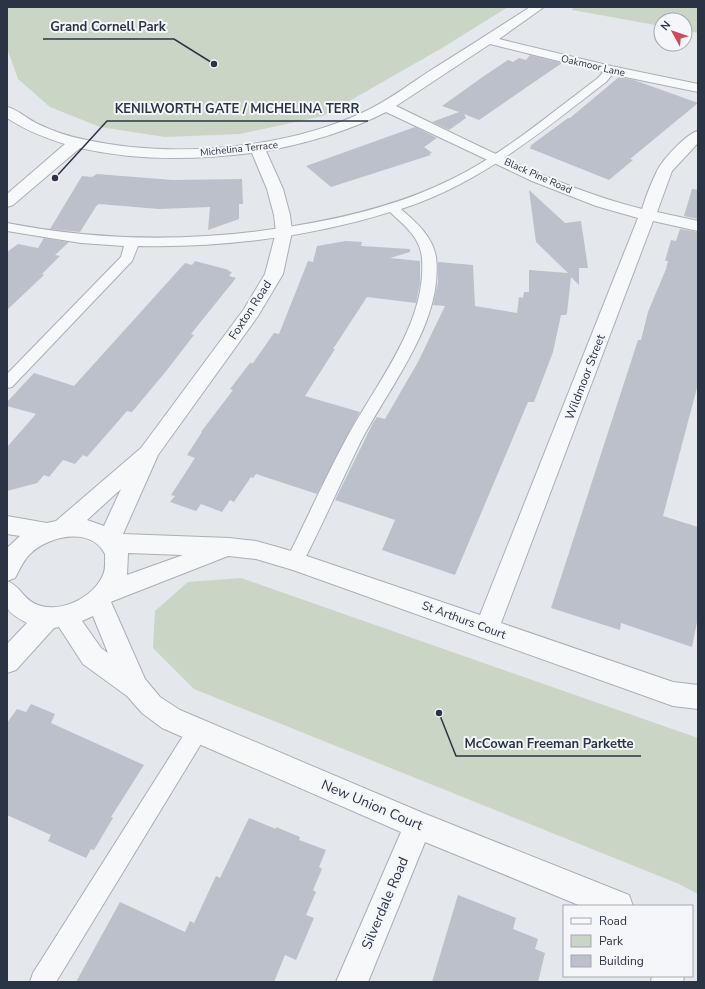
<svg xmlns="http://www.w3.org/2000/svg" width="705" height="989" font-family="'Nunito Sans',sans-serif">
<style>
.green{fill:#c9d6c5}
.building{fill:#bbc0ca}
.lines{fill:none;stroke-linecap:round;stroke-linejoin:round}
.lane-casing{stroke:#a9aeb7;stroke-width:2}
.street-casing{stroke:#a9aeb7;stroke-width:2}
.lane{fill:#f7f8fa;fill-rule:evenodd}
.street{fill:#f7f8fa;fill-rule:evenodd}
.labels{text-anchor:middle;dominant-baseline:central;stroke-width:4;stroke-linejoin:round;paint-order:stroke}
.far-street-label{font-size:10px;fill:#2b3445;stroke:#f4f6f9}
.street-label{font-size:12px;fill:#2b3445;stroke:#f4f6f9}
.near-street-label{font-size:14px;fill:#2b3445;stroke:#f4f6f9}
.leader{fill:none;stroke:#2b3445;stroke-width:1.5}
.callout-dot{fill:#2b3445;stroke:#f4f6f9;stroke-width:1.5}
.callout-label{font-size:13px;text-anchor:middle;font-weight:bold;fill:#2b3445;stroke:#f4f6f9;stroke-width:4;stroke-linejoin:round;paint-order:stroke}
</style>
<rect width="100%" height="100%" fill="#e4e7ec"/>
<!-- green -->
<path class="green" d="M7,7h501l-66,41 -119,68 -83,18 -75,3 -65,-10 -50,-20 -32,-28 -11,-31z
M574,7h124v26l-13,-3v-10h-24v6l-89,-16z
M241,578l457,160v156l-19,-10 -485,-195 -41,-41 2,-37 33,-29z"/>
<!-- building -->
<path class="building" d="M530,55l32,8 -83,57 -15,-6 2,4 -17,12 -17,-8 27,-10 -17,-6 42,-30 24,-16 5,2 6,-4 7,2z
M619,77l15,3 64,23 -68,56 3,1 -24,20 -80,-32 3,-2h-2l38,-28h2z
M415,127l22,11 -13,9 8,6 -3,1 2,1 -100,32 -25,-21z
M97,174l76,6 69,-1 1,25h-4v15l-31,11 2,-23 -51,2 -60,-5 -2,1 -17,27 -30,-3 32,-53 10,1z
M692,189l6,1v29l-14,-3z
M529,190l36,33 16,-2 7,47h-9v17l-8,-8 -4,36 -1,2h-5l-8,37 -19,50h-6l-73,173 -73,-25 13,-30 -60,-20 38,-77 4,-6 8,2 33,-57 27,-56 -12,-1 5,-23v-20l35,3 2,41 42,7 2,-16 4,1 1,-6h5v-22l39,3 -32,-31z
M680,229l18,3v152l-35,132 35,11v90l-6,30 -71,-24 -1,7 -69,-22 87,-268h3l7,-28 18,-43 2,-8h-3l6,-21 5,1z
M44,238l25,4 -14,13 5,1 -18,18 2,1 -37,35v-58l11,-8 20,4z
M346,241l16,1 -1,4 49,3v3l-20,6 30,3v22l-4,20 -49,-6 -34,52h2l-30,47 55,16 -43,82 -61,-20 -3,4 -2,-1 -17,25 -4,-2 -8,12 -21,-8 -5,7 -26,-9 5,-6 -4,-1 24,-37 -8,-3 15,-23h-1l32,-42 -3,-1 20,-26h3l21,-30 5,1 29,-73 5,1 4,-16z
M195,261l34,9 -1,1 4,1 -3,4 7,2 -45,56 3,1 -27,35 -35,42 -5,-1 -40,46 -4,-2 -8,9 -12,-4 -14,17 -5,-2 -7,8 -30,8v-44l29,-33 -29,-8v-4l27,-29 40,13 111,-123 7,2z
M31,704l24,10 -4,9 93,42 -33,52 2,1 -19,32 -3,-1 -5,9 -38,-17 3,-6 -44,-20v-92l10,-14 9,3z
M249,818l27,11v-2l24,10 -1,3 27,10 -7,17 3,2 -9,21 3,2 -10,23 8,3 -18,42 -11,-5 -11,27h-198l44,-80 65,30 5,-11 4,2 22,-47 4,2z
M458,895l58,23 -3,11 25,10 -3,10 10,4 -7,29h-106z"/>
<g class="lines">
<!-- lane casing -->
<g class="lane-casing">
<path id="lane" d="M611,67l5,3 -10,12c-64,49 -126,102 -205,127 15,13 32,28 35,48 8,65 -48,131 -76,186 -20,41 -38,83 -59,123l-6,2 -6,-2 -3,-5c20,-40 38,-81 59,-120 29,-55 82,-117 77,-182 -1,-21 -18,-34 -32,-47 -80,25 -169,36 -252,34l-6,15 -120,126 -5,1v-14l114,-117 3,-11 -43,-3 -74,-12v-8c96,19 191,19 287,3 55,-9 108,-22 158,-47 53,-26 99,-66 146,-101l9,-10z
M197,722l7,3 3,7 -3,7 -148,243h-26l3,-9 157,-248z"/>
</g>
<!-- street casing -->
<g class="street-casing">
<path id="street" d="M530,7h14l-45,32 112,27 87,18v8l-87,-18 -121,-30 -94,62c80,38 159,81 246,103 4,-13 9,-26 15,-38 5,-11 30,-38 41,-40v12l-26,28 -15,41 41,9v10l-45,-10 -152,402 172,59 25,3v24l-25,-3 -380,-136 -37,-11 -28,-3 -115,45 -2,1 34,77 15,18 20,13 243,103 206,82 4,11h-52l-156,-64 -57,140h-32l65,-150 -239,-104 -20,-15 -15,-17 -44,-32 -24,-37 -5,1 -38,42 -9,3v-29l20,-21c-26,-14 -20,-14 -20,-42 14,5 16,19 31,24 23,8 55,-7 65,-30 3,-6 2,-14 2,-21 -14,-28 -57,-18 -75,0 -7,7 -10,15 -15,24l-8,3v-33l13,-12 -13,-2v-18l40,7 9,-2 85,-73 103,-139 21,-35 11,-42 -2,-17 -7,-26 -15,-36c-57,7 -116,8 -172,-5l-67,57 -6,2v-13l58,-50c-20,-6 -40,-14 -58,-26v-11c10,2 19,11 29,16 16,8 34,14 51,17 87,19 199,9 279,-29 21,-10 40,-24 59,-37 35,-22 70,-44 105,-67zM386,112l146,69 64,25 42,12 -158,397 -185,-63 -39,-11 -27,-3 -106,-4 35,-79 100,-139 25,-42 9,-42 -2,-17 -7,-26 -17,-38c41,-8 83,-20 120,-39zM121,489l-17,37 -17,-6zM128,553l55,2 -56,20zM93,616l15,37 -7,-5 -19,-27z
M652,976h32l-1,6h-32z"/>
</g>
<!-- lane -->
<use href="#lane" class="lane"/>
<!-- street -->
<use href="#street" class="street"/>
</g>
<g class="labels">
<!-- far-street labels -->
<g class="far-street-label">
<text transform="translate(593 66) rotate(13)">Oakmoor Lane</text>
<text transform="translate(239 149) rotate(-6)">Michelina Terrace</text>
<text transform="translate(538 176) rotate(24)">Black Pine Road</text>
</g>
<!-- street labels -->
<g class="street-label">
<text transform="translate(250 310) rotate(-57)">Foxton Road</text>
<text transform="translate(585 377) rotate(-69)">Wildmoor Street</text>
<text transform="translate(464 620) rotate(20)">St Arthurs Court</text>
</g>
<!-- near-street labels -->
<g class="near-street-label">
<text transform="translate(372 805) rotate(23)">New Union Court</text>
<text transform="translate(385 903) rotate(-67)">Silverdale Road</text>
</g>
</g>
<!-- callouts -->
<path class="leader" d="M214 64L174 39H43M55 178L107 121H368M439 713L456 756H641"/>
<g class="callout-dot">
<circle cx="214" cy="64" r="4"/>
<circle cx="55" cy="178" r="4"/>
<circle cx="439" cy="713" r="4"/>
</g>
<g class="callout-label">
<text x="108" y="31">Grand Cornell Park</text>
<text x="237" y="113">KENILWORTH GATE / MICHELINA TERR</text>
<text x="549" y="748">McCowan Freeman Parkette</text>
</g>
<!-- border -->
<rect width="705" height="989" fill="none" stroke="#2b3445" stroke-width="16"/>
<!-- legend -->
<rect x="563" y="905" width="130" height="72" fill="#f4f6f9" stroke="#a4a8b1"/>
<rect x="571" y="918" width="20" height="6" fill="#f7f8fa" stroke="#a4a8b1"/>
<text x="599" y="925" font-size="12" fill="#2b3445">Road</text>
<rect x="571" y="935" width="20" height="12" fill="#c9d6c5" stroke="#a4a8b1"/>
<text x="599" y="945" font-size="12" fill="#2b3445">Park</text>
<rect x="571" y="955" width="20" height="12" fill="#bbc0ca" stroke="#a4a8b1"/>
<text x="599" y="965" font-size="12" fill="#2b3445">Building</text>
<!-- north arrow -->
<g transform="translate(673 32) rotate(310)"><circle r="19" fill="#f4f6f9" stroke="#a4a8b1"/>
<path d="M0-3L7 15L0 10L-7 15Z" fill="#d1495b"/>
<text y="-6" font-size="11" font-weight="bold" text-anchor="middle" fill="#2b3445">N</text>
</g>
</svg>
